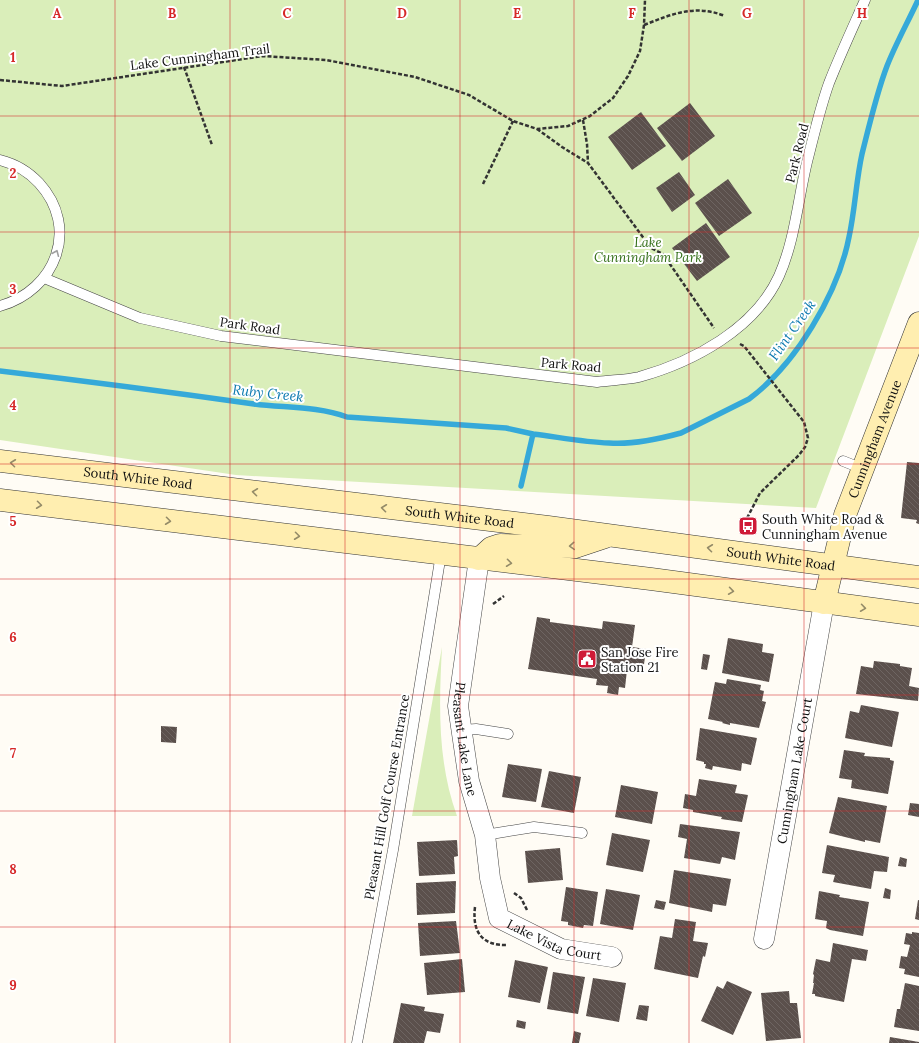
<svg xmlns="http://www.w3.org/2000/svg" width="919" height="1043" font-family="Lora,serif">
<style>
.grass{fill:#daeeba}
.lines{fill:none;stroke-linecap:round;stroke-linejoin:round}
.stream{stroke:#35a9d9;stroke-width:5.5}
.building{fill:url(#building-back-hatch)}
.lane-casing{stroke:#444;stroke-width:11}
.street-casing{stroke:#444;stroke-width:21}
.secondary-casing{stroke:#333;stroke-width:23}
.path{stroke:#333;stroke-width:2.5;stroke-dasharray:4 2;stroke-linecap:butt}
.lane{stroke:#fff;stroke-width:10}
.street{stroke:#fff;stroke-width:20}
.secondary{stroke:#ffeeb0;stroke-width:22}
.oneway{stroke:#a0a0a0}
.oneway2{stroke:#948b68}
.grid{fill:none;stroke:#d62828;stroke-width:1;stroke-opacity:0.55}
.labels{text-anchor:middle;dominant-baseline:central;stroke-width:4;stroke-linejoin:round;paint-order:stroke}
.street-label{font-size:13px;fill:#111;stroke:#fff}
.park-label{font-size:13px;font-style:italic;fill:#35701a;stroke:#fff}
.poi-label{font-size:13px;fill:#111;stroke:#fff;text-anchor:start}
.water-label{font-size:14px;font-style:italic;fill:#0d7ab0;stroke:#fff}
.grid-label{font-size:13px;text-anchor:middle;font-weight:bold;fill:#d62828;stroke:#fff;stroke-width:4;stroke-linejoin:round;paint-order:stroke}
</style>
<defs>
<pattern id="building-back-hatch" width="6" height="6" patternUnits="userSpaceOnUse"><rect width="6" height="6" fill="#5b504c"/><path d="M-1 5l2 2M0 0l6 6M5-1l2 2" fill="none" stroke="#6e6562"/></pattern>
</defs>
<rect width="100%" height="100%" fill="#fffcf5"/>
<!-- grass -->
<path class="grass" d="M0,0h919v236l-103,272 -580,-33 -236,-35z
M442,647c-3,57 -5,114 15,169h-45z"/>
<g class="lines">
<!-- stream -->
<path class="stream" d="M0,371c85,10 169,21 254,33 31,4 63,2 93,13l159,11 27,6
M521,486l12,-52c25,3 50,8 76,9 24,2 50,-4 72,-10l68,-34c46,-34 89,-105 100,-162 6,-27 7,-56 13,-83 7,-28 15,-62 25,-88 9,-23 21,-44 31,-66"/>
</g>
<!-- building -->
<path class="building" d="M690,103l25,33 -33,25 -25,-33z
M641,112l25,34 -34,24 -24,-33z
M679,172l16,23 -23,17 -16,-24z
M728,179l24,34 -33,23 -24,-33z
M706,223l24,34 -33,24 -25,-33z
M907,462l12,1v61l-3,-1 1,-3 -16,-2z
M537,617l13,2v3l52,7 1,-8 32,4 -3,22 14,2 -3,23 -16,-2 -2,18 -6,-1 -1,8 -11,-2 1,-7 -12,-1 1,-6 -69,-10z
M728,638l35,6 -1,8 12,2 -5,28 -47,-9z
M703,654l7,1 -3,15 -6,-1z
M874,661l26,3v2l12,2 -3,18 10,2 -1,13 -62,-7 5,-28 12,2z
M727,679l34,6 -1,5 4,1 -2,10 4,1 -7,26 -29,-5v2l-8,-2 1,-1 -15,-3 7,-37 11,2z
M861,705l38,7 -7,35 -47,-9 5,-27 9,2z
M161,726l16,1 -1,16 -15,-1z
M700,728l57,10 -6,27 -9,-2 -1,8 -28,-5 -1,4 -7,-2 1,-4h-2v-2l-8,-2z
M844,750l21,3 -1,3 26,2v2l4,1 -6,33 -37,-6 1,-8 -13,-2z
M508,764l34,5 -6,33 -34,-5z
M549,771l32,6 -7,36 -33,-6z
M699,779l38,6 -2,8 13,2 -6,27 -21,-3 1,-2 -29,-5v-2l-10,-2 2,-14 11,2z
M621,785l37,7 -6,32 -37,-7z
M838,797l49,9 -7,37 -15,-3v2l-36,-9z
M910,803l9,1v13l-11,-2z
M680,824l60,8 -5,28 -13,-3 -2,7 -36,-6 3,-19 -9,-2z
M612,833l38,7 -7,32 -37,-7z
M457,840l1,16 -4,1 1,17 -36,2 -2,-34z
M827,845l62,12 -2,15 -13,-1 -3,18 -38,-7 2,-7 -13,-2z
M560,848l3,32 -35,3 -3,-32z
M900,857l7,2 -1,8 -8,-1z
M674,870l57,9 -5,27 -13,-2 -1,8 -43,-9z
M456,881l-1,32 -38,2 -1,-32z
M566,887l32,5 -5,34 -9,-1 -1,3 -15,-3v-3l-7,-1z
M885,888l6,2 -1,9 -7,-1z
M606,889l34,6 -7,35 -33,-6z
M819,891l21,4 -1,2 30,5 -6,34 -33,-6 -4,-2 1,-7 -12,-2z
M656,900l10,2 -2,8 -10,-2z
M918,900h1v20l-4,-1z
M675,919l21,3 -3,19 15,2 -3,14 -2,-1 -5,22 -44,-9 6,-33 12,2z
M456,921l4,32 -40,3 -2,-33z
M912,932l7,1v44l-15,-3 1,-5 -6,-1 2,-12 6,1 3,-12 -6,-1 2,-11 6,1z
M833,943l35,7 -2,11 -14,-2 -8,43 -29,-6v-2h-3l2,-11h-1l1,-8 -1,-1 3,-15 14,3z
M462,959l3,33 -38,3 -3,-32z
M515,960l33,7 -8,36 -32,-6z
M553,972l32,5 -7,37 -31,-5z
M593,978l33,5 -7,39 -33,-6z
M727,981l25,11 -19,43 -32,-14 16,-35 6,3z
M905,983l14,3v45l-25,-4 3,-18h3z
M789,991l1,12h7l4,35 -35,3 -5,-48z
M401,1003l24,4 -1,4 20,3 -4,19 -13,-2 -3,12h-31z
M639,1005l10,1 -2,15 -11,-2z
M517,1020l9,2 -1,7 -9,-2z
M574,1031l7,2 -2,10h-7z
M890,1037l29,5v1h-30z"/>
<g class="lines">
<!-- lane casing -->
<g class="lane-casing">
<path id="lane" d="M0,160c16,4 28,11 39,23 41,45 17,107 -39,123
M44,278l96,40 81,18 376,46c14,-2 29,-2 42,-5 54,-15 116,-48 140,-101 16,-36 19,-77 28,-114 7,-27 13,-54 22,-79 11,-28 24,-56 36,-83
M843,461l20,8
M462,730l14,-1 32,5
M485,835l49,-8 48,6
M357,1043l36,-193 48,-296"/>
</g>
<!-- street casing -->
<g class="street-casing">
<g id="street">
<path id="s1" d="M479,559l-21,147 11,75 16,54 5,43 9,40 62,31 51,8"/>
<path id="s2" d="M764,939l60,-336"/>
</g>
</g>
<!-- secondary casing -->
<g class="secondary-casing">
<g id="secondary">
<path id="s3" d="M0,461l548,66 371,50"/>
<path d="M0,500l651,79 268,36"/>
<path d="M479,559l12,-11 9,-3 75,2 30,-10"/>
<path id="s4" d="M824,603l21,-88 74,-192"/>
</g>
</g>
<!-- path -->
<path class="path" d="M644,25c28,-11 51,-21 81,-9
M184,67l28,78
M0,80l62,6 201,-30 63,4 89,17 54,18 44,26 24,8 31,-3 22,-10 23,-18 15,-22 12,-25 4,-26 1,-25
M583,120l4,24 1,19
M537,129l25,18 26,16 63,85 12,6 51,74
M483,184l30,-63
M740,344l4,2 60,76 4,16 -3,9 -6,8 -39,38 -16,31
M493,604l11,-8
M514,893l7,5 6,12
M475,907c-3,25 7,39 33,38"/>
<!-- lane -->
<use href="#lane" class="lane"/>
<!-- street -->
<use href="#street" class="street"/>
<!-- secondary -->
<use href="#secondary" class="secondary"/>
</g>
<!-- one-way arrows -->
<defs><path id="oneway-chevron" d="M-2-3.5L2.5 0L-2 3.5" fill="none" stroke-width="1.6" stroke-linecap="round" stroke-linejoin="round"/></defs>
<use class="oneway" href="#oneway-chevron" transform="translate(56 253) rotate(-67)"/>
<g class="oneway2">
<use href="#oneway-chevron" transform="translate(13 463) rotate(-173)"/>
<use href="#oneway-chevron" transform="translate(255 492) rotate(-173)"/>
<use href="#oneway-chevron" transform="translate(39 505) rotate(7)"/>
<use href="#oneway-chevron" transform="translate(384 508) rotate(-173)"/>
<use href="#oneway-chevron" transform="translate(168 521) rotate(7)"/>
<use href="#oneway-chevron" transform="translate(297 536) rotate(7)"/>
<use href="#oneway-chevron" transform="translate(572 546) rotate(176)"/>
<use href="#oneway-chevron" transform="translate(710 548) rotate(-173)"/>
<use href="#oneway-chevron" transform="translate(509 563) rotate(7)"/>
<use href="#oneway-chevron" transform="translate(731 591) rotate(8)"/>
<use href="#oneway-chevron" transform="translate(863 608) rotate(8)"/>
</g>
<!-- grid -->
<path class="grid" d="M115,0v1043M230,0v1043M345,0v1043M460,0v1043M574,0v1043M689,0v1043M804,0v1043M0,116h919M0,232h919M0,348h919M0,464h919M0,579h919M0,695h919M0,811h919M0,927h919"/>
<!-- icons -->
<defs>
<g id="bus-square" transform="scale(1)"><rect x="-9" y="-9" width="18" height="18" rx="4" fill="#cf1b37" stroke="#fff"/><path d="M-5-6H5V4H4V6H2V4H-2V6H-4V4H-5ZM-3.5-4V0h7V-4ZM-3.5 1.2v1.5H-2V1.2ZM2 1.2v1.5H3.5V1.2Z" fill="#fff"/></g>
<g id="civic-square" transform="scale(1)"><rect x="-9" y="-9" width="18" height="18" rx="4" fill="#cf1b37" stroke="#fff"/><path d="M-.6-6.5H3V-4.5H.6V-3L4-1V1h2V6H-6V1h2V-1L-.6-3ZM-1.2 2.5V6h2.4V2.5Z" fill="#fff"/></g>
</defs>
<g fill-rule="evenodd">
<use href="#bus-square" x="748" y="526"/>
<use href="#civic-square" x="587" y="659"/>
</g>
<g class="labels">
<!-- street labels -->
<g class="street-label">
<text transform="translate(200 57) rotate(-7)">Lake Cunningham Trail</text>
<text transform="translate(797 153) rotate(-76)">Park Road</text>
<text transform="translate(250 326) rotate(8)">Park Road</text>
<text transform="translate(571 365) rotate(5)">Park Road</text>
<text stroke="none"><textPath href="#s4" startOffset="172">Cunningham Avenue</textPath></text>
<text stroke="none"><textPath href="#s3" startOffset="139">South White Road</textPath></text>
<text stroke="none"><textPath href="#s3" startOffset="463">South White Road</textPath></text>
<text stroke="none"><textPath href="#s3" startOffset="787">South White Road</textPath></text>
<text stroke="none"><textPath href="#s1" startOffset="182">Pleasant Lake Lane</textPath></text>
<text stroke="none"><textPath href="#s2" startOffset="171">Cunningham Lake Court</textPath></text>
<text transform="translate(387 797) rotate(-80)">Pleasant Hill Golf Course Entrance</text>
<text stroke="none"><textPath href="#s1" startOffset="425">Lake Vista Court</textPath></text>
</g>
<!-- park labels -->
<g class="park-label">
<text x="648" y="242">Lake<tspan x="648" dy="15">Cunningham Park</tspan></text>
</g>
<!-- poi labels -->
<g class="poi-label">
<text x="762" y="519">South White Road &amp;<tspan x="762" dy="15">Cunningham Avenue</tspan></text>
<text x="601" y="652">San Jose Fire<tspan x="601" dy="15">Station 21</tspan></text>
</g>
<!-- water labels -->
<g class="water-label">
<text transform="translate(792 330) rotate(-55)">Flint Creek</text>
<text transform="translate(268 393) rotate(6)">Ruby Creek</text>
</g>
</g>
<g class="grid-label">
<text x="57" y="18">A</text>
<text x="172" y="18">B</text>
<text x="287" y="18">C</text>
<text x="402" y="18">D</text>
<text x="517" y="18">E</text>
<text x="632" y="18">F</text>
<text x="747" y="18">G</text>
<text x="862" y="18">H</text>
<text x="13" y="62">1</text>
<text x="13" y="178">2</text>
<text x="13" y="294">3</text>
<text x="13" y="410">4</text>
<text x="13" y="526">5</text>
<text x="13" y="642">6</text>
<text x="13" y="758">7</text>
<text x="13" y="874">8</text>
<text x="13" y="990">9</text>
</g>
</svg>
